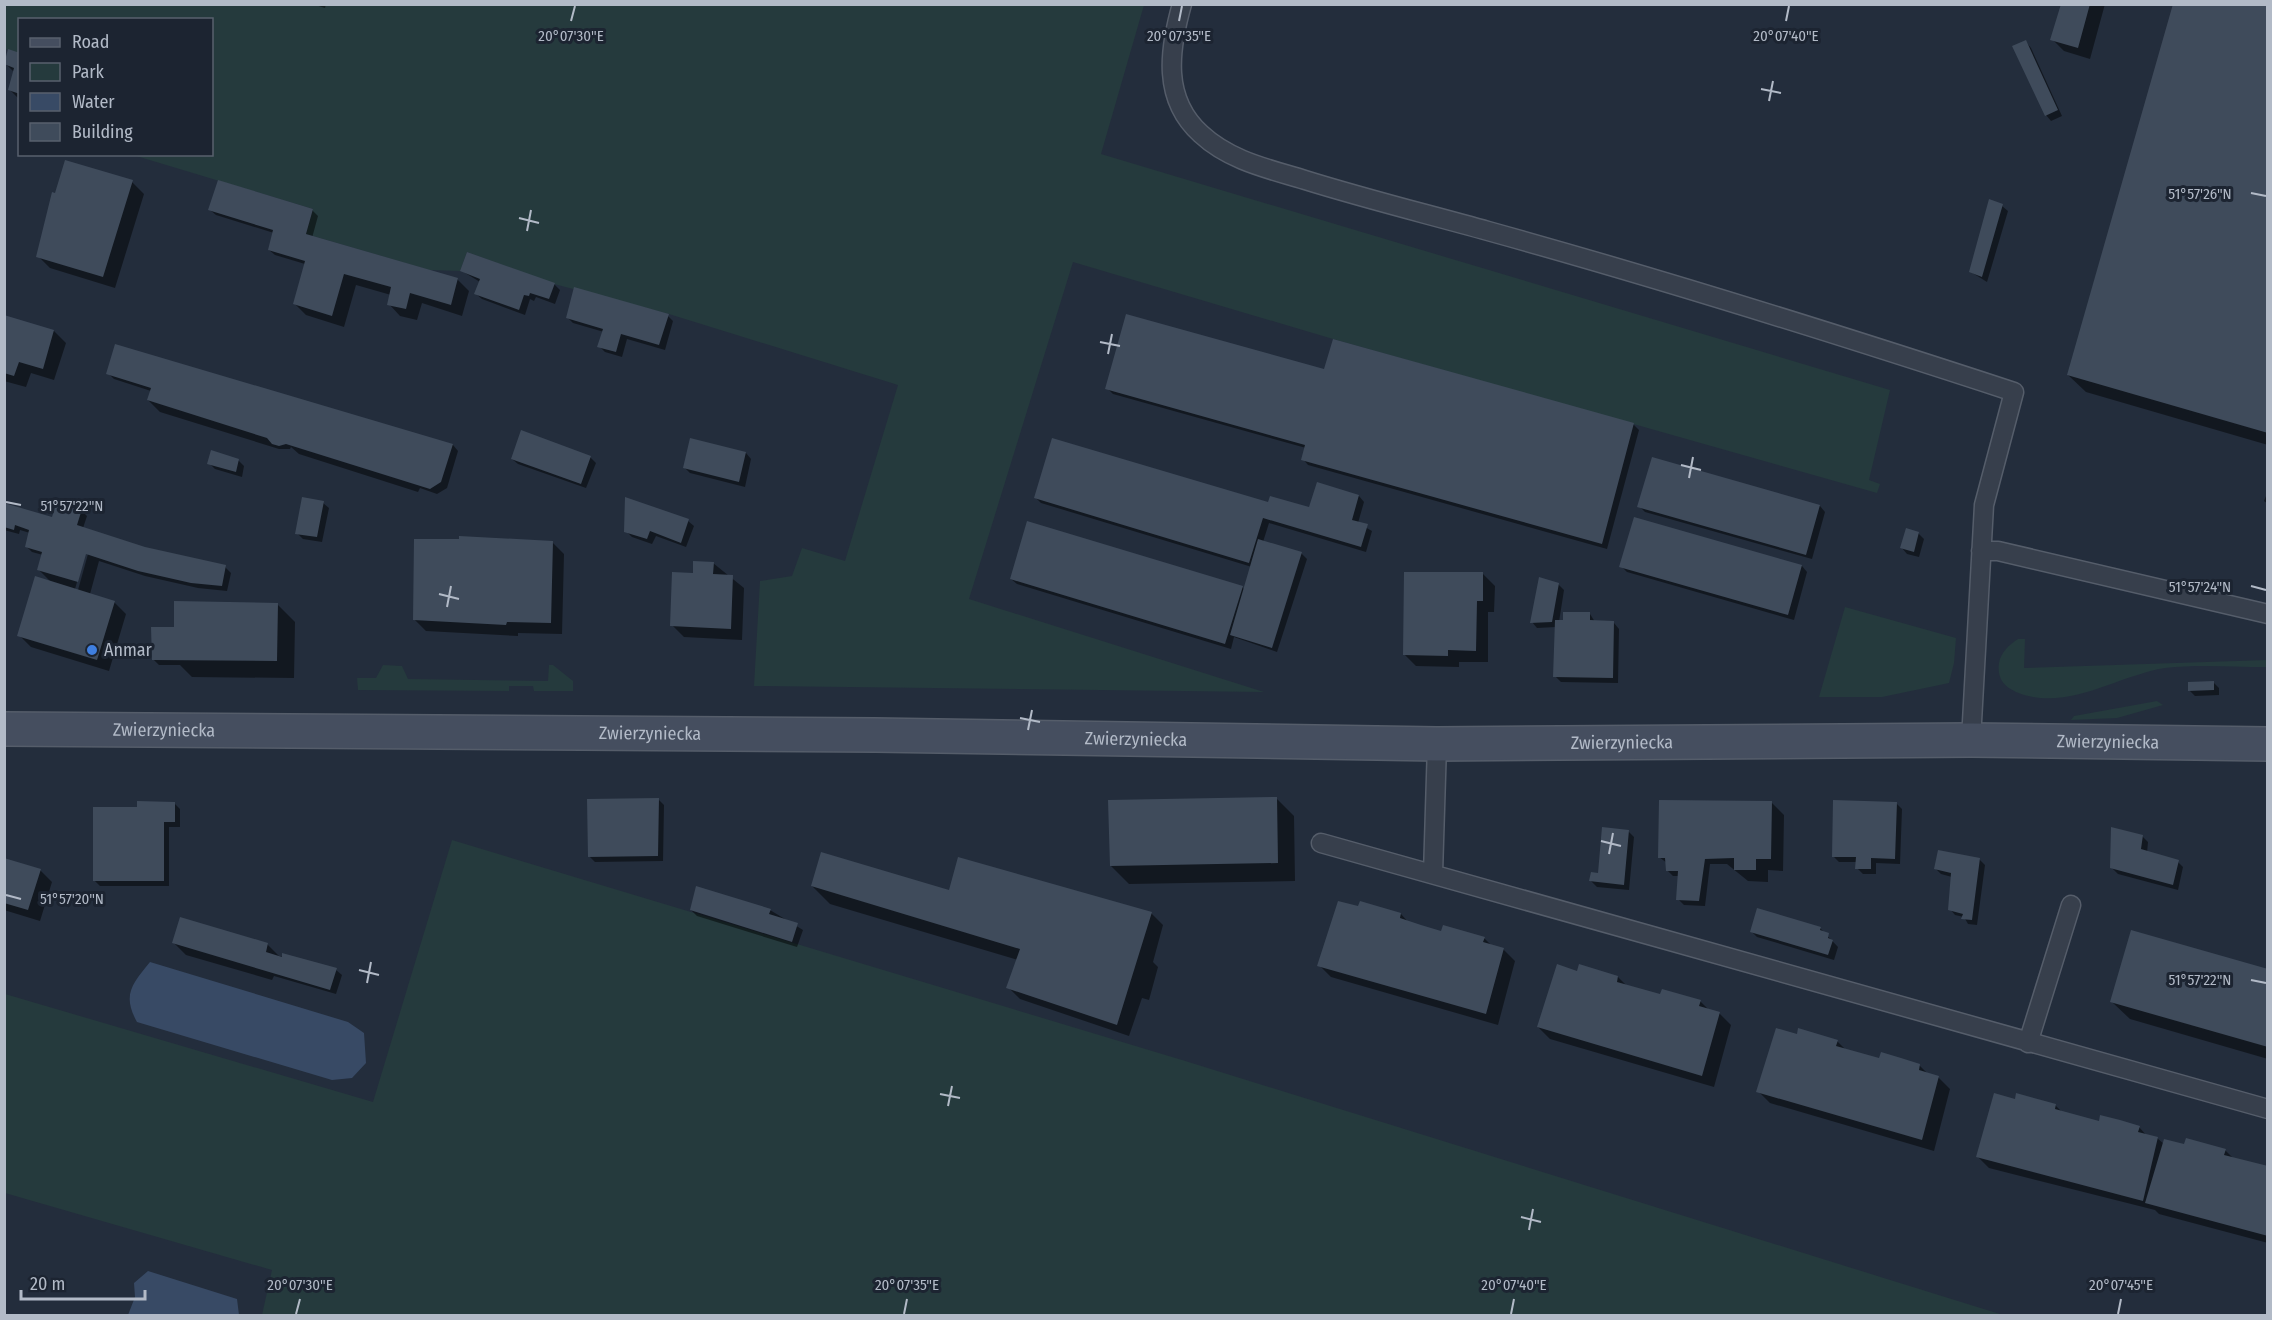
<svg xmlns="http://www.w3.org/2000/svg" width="2272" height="1320" font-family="'Fira Sans Condensed',sans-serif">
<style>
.green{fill:#253a3d}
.water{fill:#384a65}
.shadow{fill:#0007;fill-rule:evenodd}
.building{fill:#3f4b5b}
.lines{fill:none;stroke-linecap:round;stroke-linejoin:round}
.lane-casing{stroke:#555d6a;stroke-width:21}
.secondary-casing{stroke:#555d6a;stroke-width:36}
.lane{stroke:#373f4c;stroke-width:18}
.secondary{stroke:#454e5f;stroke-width:33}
.ticks{fill:none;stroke:#b2bac7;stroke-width:2}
.shop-dot{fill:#3f7fe0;stroke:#1c2431;stroke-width:2}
.labels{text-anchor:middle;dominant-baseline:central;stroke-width:6;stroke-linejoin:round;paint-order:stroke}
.poi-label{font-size:18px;fill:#b2bac7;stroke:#1c2431;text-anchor:start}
.street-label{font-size:18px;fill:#b2bac7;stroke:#1c2431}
.ticks-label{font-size:15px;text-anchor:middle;fill:#b2bac7;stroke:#1c2431;stroke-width:6;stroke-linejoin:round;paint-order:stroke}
</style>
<rect width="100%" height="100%" fill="#232d3c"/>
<!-- green -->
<path class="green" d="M4,5h1140l-43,149 789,236 -21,90 11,4 -3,9 -544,-154 -260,-77 -104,337 295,93 -510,-6 6,-105 32,-5 10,-28 43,13 53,-176 -229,-71 -115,-30 -87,-32 -7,19 -31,-1 -123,-36 7,-25 -180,-54 79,-1v-134h-192l-1,33 -14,-4z
M1845,607l111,31 -2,25 -5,20 -67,14h-63z
M2018,639h7l-1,29 243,-8 -1,7c-33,0 -68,-3 -101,1 -50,8 -98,45 -149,24 -13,-6 -19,-14 -17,-29 2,-11 10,-18 19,-24z
M383,665l19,1 6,13 140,2 1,-16h4l20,16v10h-39l-1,-5h-24v5l-151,-1 -1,-12h19z
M2157,701l6,4 -46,13 -46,2 3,-4z
M452,840l730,220 821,255h-1741l10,-45 -267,-77v-199l368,108z"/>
<!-- water -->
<path class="water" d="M150,962l198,60 16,11 2,30 -14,15 -20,2 -195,-58c-15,-27 -5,-38 13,-60z
M148,1271l89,28 2,16h-111l7,-18 -1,-14z"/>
<!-- shadow -->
<path class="shadow" d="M312,4h14l-1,4z
M2062,4h43l-15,55 -26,-8 -12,-12z
M2268,4v441l-182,-53 -18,-17z
M2026,42l5,6 31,68 -11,5 -5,-6z
M20,55v45l-10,-10 5,-17 -9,-9z
M132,182l12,12 -29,94 -65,-20 -12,-12z
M2002,206l6,5 -21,71 -16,-10z
M210,210h102l6,6 -6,22 145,41 12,12 -7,25 -40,-13 -5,17 -17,-4 -11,-12 2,-9 -35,-10 -12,42 -38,-12 -12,-12 11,-39 -30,-9 -6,-5 5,-17 -58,-18z
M462,271l92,13 6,6 -5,14 -19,-7 -2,4 -4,-2 -5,16 -43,-16 -6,-5 4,-12z
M4,316l50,15 12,12 -12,37 -23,-7 -5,14 -22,-6z
M668,316l5,5 -8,29 -38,-11 -5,18 -17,-5 -6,-6 5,-14 -31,-9 -6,-6z
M1334,341l300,84 5,5 -32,119 -299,-84 -5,-6 3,-11 -193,-54 -6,-6 219,-17z
M108,373l314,63 31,9 5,6 -11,37 -10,6 -17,-6 -2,4 -119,-38 -8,-7 -1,2h-11l-119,-37 -12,-12 3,-9 -37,-12z
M212,452l27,9 5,5 -2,11 -27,-8 -6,-6z
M746,453l5,6 -6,28 -55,-14 -6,-6z
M590,457l6,6 -10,25 -68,-24 -6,-5z
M1318,484l41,12 5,6 -6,21 14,8 -6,21 -97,-29 -6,19 38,11 6,6 -30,93 -43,-15 -3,12 -214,-65 -6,-5 231,8 3,3 7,-23 -211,-64 -5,-5 233,6 41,5z
M2268,491v13l-4,-3z
M323,503l6,5 -7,34 -19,-3 -6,-6z
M4,505l48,14 29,-9 6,6 -4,12 62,20 80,19 6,6 -4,18 -29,-3 -53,-12 -46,-15 -9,33 24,8 12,12 -17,57 -78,-24 -12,-12 32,-53 -13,-13 5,-14 -11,-3 -6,-6 4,-13 -10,-3 -1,4 -15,-4zM86,551l2,3 -10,36 -3,-1z
M1639,506h181l5,6 -13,47 -167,-47z
M688,521l6,5 -8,21 -30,-11 -4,8 -20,-7 -6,-6z
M1918,533l6,6 -5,18 -12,-3 -5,-6z
M508,539l3,3h41l12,12 -2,80 -44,-1v3l-92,-5 -12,-12 2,-79z
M713,563l31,25 -2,52 -58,-3 -12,-12 22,-50z
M1621,566h181l5,6 -13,48 -167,-48z
M1483,574l12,12 -1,26h-6v50h-29v5l-43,-1 -12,-12z
M1558,584l6,6 -5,32 31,-8 5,8 19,1 5,6 -1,54 -57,-1 -6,-6 1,-49 -19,1 -5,-6z
M277,604l18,18 -1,56 -102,-1 -12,-12h-21l-6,-6 22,-30z
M2213,682l6,6v7l-24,1 -6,-6z
M1276,798l18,18 1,65 -166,3 -18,-18z
M658,799l6,6 -1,56 -68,1 -6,-6z
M174,803l6,6v18h-11v59h-69l-6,-6 44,-72z
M1772,803l12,12 -1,56 -15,-1v12l-20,-1 -21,-17h-17l-5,42 -21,-1 -6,-6 1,-23h-6l-6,-6v-7l-8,-6z
M1896,803l6,6 -2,55 -24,-1v11h-13l-6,-6v-6h-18l-5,-5z
M1628,831l6,6 -5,53 -32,-3 -6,-6 8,-6z
M2142,836l6,6 -1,11 31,9 5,5 -5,23 -60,-16 -6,-6z
M4,859l36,11 12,12 -12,39 -36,-11z
M1979,859l6,6 -8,60 -9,-1 -4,-7 -9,-2 -5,-6 2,-32 -11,-3 -5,-5z
M812,886l138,6 201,21 12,12 -10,37 5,5 -9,33 -7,-2 -13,38 -109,-37 -12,-12 10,-27 -188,-56z
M691,910h79l33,20 -6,17 -100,-31z
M1401,914l8,9 33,10 42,5 8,8 11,3 12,12 -17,64 -167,-48 -12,-12z
M1820,928l18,19 -4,13 -77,-23 -6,-6z
M174,943l93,1 12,12 57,14 6,5 -6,19 -62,-18 -2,4 -86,-25z
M2268,971v88l-138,-40 -18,-17z
M1578,973l40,4 9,9 34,10 39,5 9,9 10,3 12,12 -17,62 -164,-48 -12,-12z
M1798,1036l39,5 9,9 34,10 40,6 8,8 10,3 12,12 -16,62 -164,-48 -12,-12z
M2016,1101l39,4 8,8 37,9 39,5 8,9 10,2 7,6 61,6 9,9 34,9v75l-109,-29 -4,-4 -166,-42 -12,-12z"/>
<!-- building -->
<path class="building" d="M2061,4h29l-12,44 -28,-8z
M2173,4h95v429l-201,-58z
M2026,40l32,70 -13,6 -33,-70z
M8,49l12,4v41l-12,-4 6,-22 -10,-4z
M65,160l68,20 -30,97 -67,-20 16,-65 3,1z
M218,180l95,29 -7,25 152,44 -7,27 -41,-12 -4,16 -19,-4 4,-18 -47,-13 -12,42 -39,-12 12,-43 -37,-11 5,-20 -65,-20z
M1989,199l14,5 -21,73 -13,-5z
M467,252l88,31 -6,16 -19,-6 -1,3 -5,-1 -5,15 -45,-16 6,-15 -20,-8z
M574,287l95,27 -10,31 -38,-11 -5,18 -19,-5 6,-18 -37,-11z
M1126,314l198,55 9,-30 301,84 -32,121 -301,-84 4,-15 -200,-56z
M4,315l50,15 -11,39 -24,-7 -5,14 -10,-3z
M115,344l338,100 -12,38 -11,7 -144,-45 -7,2 -7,-2 -5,-6 -120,-38 4,-12 -45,-14z
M521,430l70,26 -10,28 -70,-25z
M690,438l56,14 -7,30 -56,-14z
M1052,438l216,64 2,-6 39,11 8,-25 42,13 -7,25 16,4 -7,23 -98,-29 -14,45 -215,-65z
M211,450l28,9 -3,13 -29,-8z
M1652,457l168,48 -14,50 -169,-48z
M302,497l22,4 -7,36 -22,-3z
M625,497l64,22 -8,24 -31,-12 -3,8 -23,-7z
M57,501l25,8 -5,16 68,22 81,18 -4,21 -31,-3 -53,-12 -52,-17 -8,28 -41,-12 5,-18 -17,-5 4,-17 -14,-5 -1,5 -10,-3v-24l48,14z
M1634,517l168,48 -14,50 -169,-48z
M1027,521l216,65 -18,58 -215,-65z
M1906,528l13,4 -5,20 -14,-4z
M459,536l94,5 -2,82 -44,-1 -1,3 -93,-5 1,-81h45z
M1258,539l44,13 -30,96 -42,-13z
M693,561l21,1 -1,12 20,1 -2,54 -61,-3 2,-54 21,1z
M1404,572h79v29h-6l-1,50 -28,-1v6l-45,-1z
M35,576l80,25 -18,59 -80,-24z
M1539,577l20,6 -7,39 -22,1z
M174,601l104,2 -1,58 -125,-1 -1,-33h23z
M1563,612h27v8l24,1 -1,57 -60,-1 2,-57h8z
M2214,681v9l-26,1v-9z
M1277,797l1,66 -168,3 -2,-66z
M659,798l-1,58 -70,1 -1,-58z
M1659,800l113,1 -1,58h-15v11h-22v-12l-29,1 -6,42 -23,-1 2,-29h-12l-1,-13h-7z
M1833,800l64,2 -2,57 -24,-1v11h-16l1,-12h-24z
M137,801l38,1v20h-11v59h-71v-74h44z
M1602,827l27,3 -5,55 -35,-4 2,-9 7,1z
M2111,827l32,8 -2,14 38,11 -6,25 -63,-17z
M1938,850l42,8 -8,62 -11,-1 2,-5 -15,-4 3,-37 -17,-4z
M821,852l128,38 9,-33 194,55 -35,113 -111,-37 14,-39 -209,-63z
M4,858l37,11 -13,41 -24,-7z
M696,886l75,23 -2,5 29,9 -6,19 -102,-32z
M1338,901l20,5 2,-5 41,12 -1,5 21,7 20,6 2,-6 42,12 -2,5 21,6 -18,66 -169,-48z
M1757,908l64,19 -1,3 9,3 -1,5 5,2 -5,15 -78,-23z
M180,917l88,26 -2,9 16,5v-4l55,15 -7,22 -158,-47z
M2131,930l137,39v78l-158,-45z
M1557,964l20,7 2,-7 39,12 -1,6 43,12 2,-5 39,11 -2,6 21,6 -18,64 -165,-49z
M1776,1028l21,6 1,-6 40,12 -2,6 43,12 2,-6 20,6 19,6 -1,6 20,6 -17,64 -166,-48z
M1994,1093l21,6 1,-6 40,11 -1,5 44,12 1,-6 20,5 20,6 -2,6 20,5 -15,64 -167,-44z
M2186,1138l40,11 -2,6 44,11v70l-123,-33 19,-64 20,5z"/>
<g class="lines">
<!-- lane casing -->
<g class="lane-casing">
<path id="lane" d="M1182,4c-13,46 -20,95 19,130 29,27 68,35 104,46 61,19 122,34 183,51 177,49 352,104 526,161l-30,113 -13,235
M1981,551h17l270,63
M1321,843l947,266
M1433,874l4,-130
M2028,1043l43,-138"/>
</g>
<!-- secondary casing -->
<g class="secondary-casing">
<g id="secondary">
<path id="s1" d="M4,729l871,6 562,9 534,-4 297,4"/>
</g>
</g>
<!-- lane -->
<use href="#lane" class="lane"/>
<!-- secondary -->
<use href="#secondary" class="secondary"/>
</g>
<!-- ticks -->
<path class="ticks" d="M571,21l4,-15M1179,21l3,-15M1786,21l3,-15M1761,89l20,4M1769,101l4,-20M2251,193l15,3M519,218l20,5M527,231l4,-21M1100,342l20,4M1108,354l4,-20M1681,465l20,5M1689,478l4,-21M6,502l15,3M2251,586l15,4M439,594l20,5M447,607l4,-21M1020,718l20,4M1028,730l4,-20M1601,841l20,5M1609,854l4,-21M6,895l15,4M359,970l20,5M2251,980l15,3M367,983l4,-21M940,1094l20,4M948,1106l4,-20M1521,1217l20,5M1529,1230l4,-21M296,1314l4,-15M904,1314l3,-15M1511,1314l3,-15M2118,1314l3,-15"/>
<!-- markers -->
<circle class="shop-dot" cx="92" cy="650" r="6"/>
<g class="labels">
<!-- poi labels -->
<g class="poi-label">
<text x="104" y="650">Anmar</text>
</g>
<!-- street labels -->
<g class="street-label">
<text stroke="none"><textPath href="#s1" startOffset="160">Zwierzyniecka</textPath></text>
<text stroke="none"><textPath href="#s1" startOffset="646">Zwierzyniecka</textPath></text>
<text stroke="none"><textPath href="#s1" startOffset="1132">Zwierzyniecka</textPath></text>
<text stroke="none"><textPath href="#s1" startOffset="2104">Zwierzyniecka</textPath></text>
<text stroke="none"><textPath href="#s1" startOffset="1618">Zwierzyniecka</textPath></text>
</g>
</g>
<g class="ticks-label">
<text x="571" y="41">20°07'30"E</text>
<text x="1179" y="41">20°07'35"E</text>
<text x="1786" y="41">20°07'40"E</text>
<text x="2200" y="199">51°57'26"N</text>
<text x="72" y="511">51°57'22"N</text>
<text x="2200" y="592">51°57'24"N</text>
<text x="72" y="904">51°57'20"N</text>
<text x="2200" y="985">51°57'22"N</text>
<text x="300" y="1290">20°07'30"E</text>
<text x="907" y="1290">20°07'35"E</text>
<text x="1514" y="1290">20°07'40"E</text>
<text x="2121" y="1290">20°07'45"E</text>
</g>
<!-- border -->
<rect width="2272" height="1320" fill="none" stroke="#b2bac7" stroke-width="12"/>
<!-- legend -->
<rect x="18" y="18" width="195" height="138" fill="#1c2431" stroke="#58606d" stroke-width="1.5"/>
<rect x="30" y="38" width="30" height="9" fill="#454e5f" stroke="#58606d" stroke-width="1.5"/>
<text x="72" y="48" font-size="18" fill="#b2bac7">Road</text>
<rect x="30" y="63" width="30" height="18" fill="#253a3d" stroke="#58606d" stroke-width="1.5"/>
<text x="72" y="78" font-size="18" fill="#b2bac7">Park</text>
<rect x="30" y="93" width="30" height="18" fill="#384a65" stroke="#58606d" stroke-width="1.5"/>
<text x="72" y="108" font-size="18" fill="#b2bac7">Water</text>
<rect x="30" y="123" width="30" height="18" fill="#3f4b5b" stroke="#58606d" stroke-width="1.5"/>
<text x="72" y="138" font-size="18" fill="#b2bac7">Building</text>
<!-- scale -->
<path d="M21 1290v9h124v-9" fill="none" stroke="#b2bac7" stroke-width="3"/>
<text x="30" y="1290" font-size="18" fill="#b2bac7" stroke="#1c2431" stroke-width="4.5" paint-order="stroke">20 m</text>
</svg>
